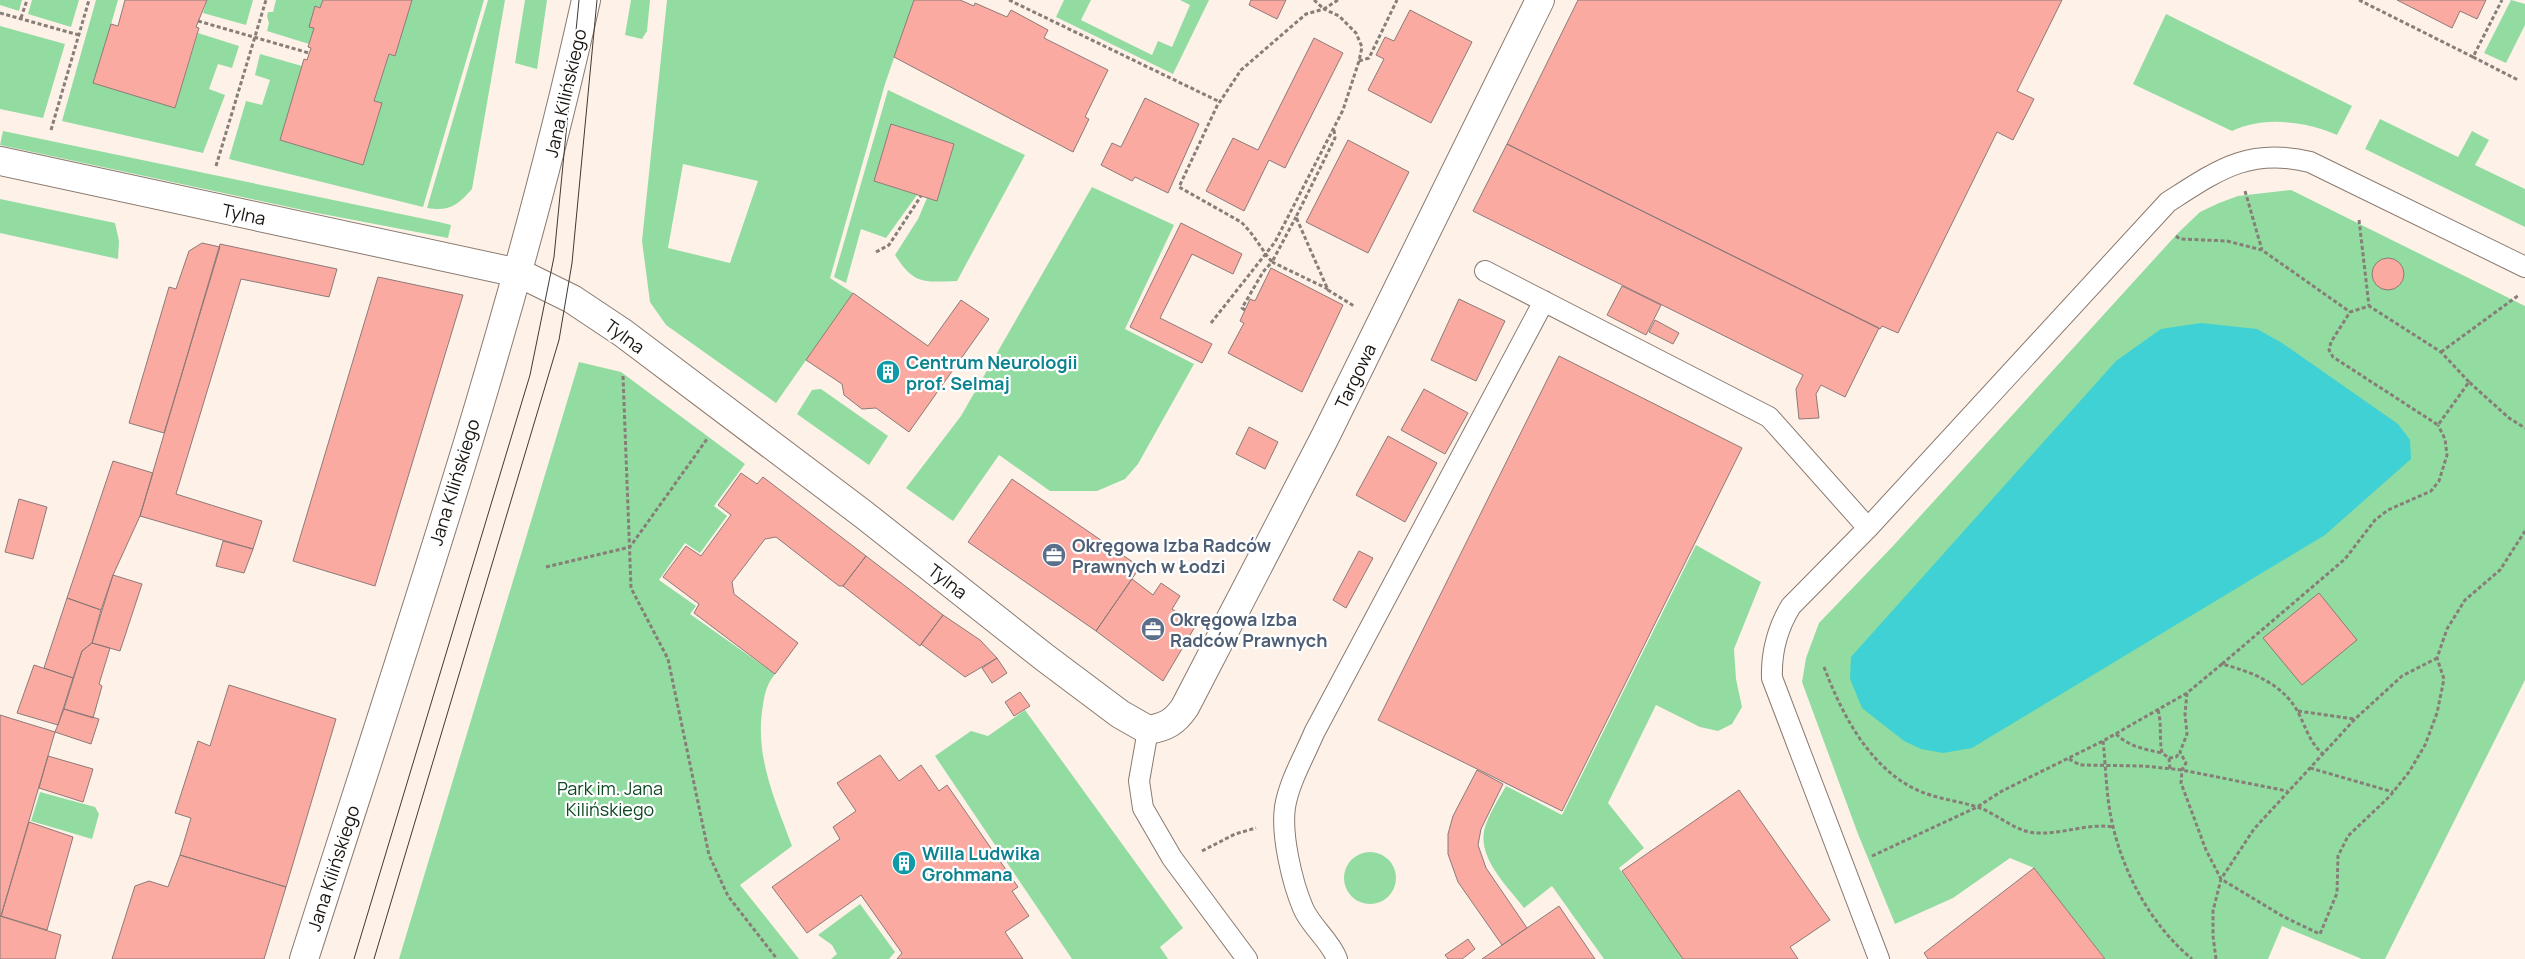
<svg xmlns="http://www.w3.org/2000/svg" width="2525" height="959" font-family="Manrope,sans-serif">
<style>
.green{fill:#92dca1;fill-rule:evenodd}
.water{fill:#3fd1d4}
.building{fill:#faaaa0;stroke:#8d7a78}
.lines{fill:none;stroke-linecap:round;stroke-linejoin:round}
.lane-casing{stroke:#897a70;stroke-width:22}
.street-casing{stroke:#897a70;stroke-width:30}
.secondary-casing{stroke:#897a70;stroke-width:30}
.path{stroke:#867e77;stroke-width:3;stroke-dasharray:4 2.5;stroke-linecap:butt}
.lane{stroke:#fff;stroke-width:20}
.street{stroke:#fff;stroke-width:28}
.secondary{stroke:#fff;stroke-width:28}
.tram{stroke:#3f3934;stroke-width:1}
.labels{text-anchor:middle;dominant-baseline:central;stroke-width:4.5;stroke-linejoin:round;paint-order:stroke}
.street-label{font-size:18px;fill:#191410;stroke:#fff}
.culture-label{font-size:18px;font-weight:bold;fill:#0d838f;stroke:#fff;text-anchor:start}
.service-label{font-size:18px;font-weight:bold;fill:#4e5e75;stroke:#fff;text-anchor:start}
.park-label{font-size:18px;fill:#0d4821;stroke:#fff}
</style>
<rect width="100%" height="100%" fill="#fef1e8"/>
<!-- green -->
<path class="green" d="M0,0h22l-3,11 -19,-6z
M32,0h47l-8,27 -43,-13z
M96,0h22l-24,83 81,25 23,-75 41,13 -7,22 -14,-4 -9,25 16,6 -22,58 -141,-32z
M207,0h46l-7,25 -43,-12z
M276,0h47l-3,8 -5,-2 -5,21 4,1 -5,16 -42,-13 2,-8 -2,-7 1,-4h5z
M412,0h72l-61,207 -194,-48 17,-58 16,4 8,-25 -15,-5 5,-21 42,12 -22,74 83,25 11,-64 15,-47 5,2z
M488,0h17l-33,189c-14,16 -23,23 -45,19z
M525,0h22l-10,69 -22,-6z
M631,0h19l-3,31 -5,8 -17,-4z
M667,0h247l-29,84 -55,194 23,15 -77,110 -110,-78 -16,-23 -8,-61zM683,164l75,17 -28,82 -62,-15z
M1064,0h27l-10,20 71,35 6,-14 14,6 18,-42 -10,-5h29l-36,74 -117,-57z
M2511,0l14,4v21l-19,38 -22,-10z
M2166,14l186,92 -15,29c-32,-14 -73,-19 -105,-4l-99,-47z
M0,26l65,18 -22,74 -43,-9z
M888,90l137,65 -68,126c-33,1 -43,4 -62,-26l23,-36 9,-21 10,3 17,-57 -63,-20 -17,57 43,14 -31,43 -25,-9 -15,54 -12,-6z
M2380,119l78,38 14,-26 17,9 -14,25 50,24v38l-160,-78z
M3,131l436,91 12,3 -3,13 -136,-26 -312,-67z
M1092,187l82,38 -49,104 69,35 -56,100 -13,15 -28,12h-47l-51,-36 -46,66 -47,-33 55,-72z
M2291,190l234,116v374l-140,279h-23l-80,-33 -14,33h-163l-71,-91 -24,-10 -57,40 -58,26 -37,-90 -56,-152 4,-24 13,-35 74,-77 285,-313 22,-21 19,-9 19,-7z
M0,199l115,24 4,18 -1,18 -118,-26z
M579,362l42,10 124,92 -31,42 13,10 -27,37 -15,-10 -26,37 37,26 -6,8 85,60c-8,10 -10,18 -12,31 -9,50 12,95 29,141l-52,39 59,74h-400z
M821,389l67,47 -19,29 -72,-51 15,-24z
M1696,545l65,37 -27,67 2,30 6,28 -10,17 -14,7 -18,-4 -44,-22 -48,98 36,45 -25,20 64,91h-79l-52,-73 -28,22c-17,-23 -50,-52 -38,-84 5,-13 13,-26 20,-38l56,29z
M1025,710l158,218 -23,19 8,12h-96l-137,-203 36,-25 17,5z
M40,792l55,15 4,7 -7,25 -61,-18z
M1344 878a26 26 0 1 1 52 0a26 26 0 1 1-52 0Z
M860,904l35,48 -6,7h-58l6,-5 -5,-9 -14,-10z"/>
<!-- water -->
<path class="water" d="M2201,323l56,6 25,14 116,81 12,16 1,19 -86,76 -353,213 -29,5 -22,-4 -17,-8 -42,-33 -12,-29 1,-22 265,-296 45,-32z"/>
<!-- building -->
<path class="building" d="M125,0h82l-11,27 3,1 -24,80 -82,-25 18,-59 7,2z
M323,0h89l-17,56 -6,-2 -15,47 8,2 -19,62 -83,-25 24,-81 3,1 4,-12 -3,-1 6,-19 -5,-1 6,-21 5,2z
M914,0h46l14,6 1,-3 32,14 4,-7 37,20 -4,8 64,32 -23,47 4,2 -16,33 -179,-95z
M1251,0h35l-9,19 -28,-14z
M1578,0h484l-45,91 17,8 -21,41 -16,-8 -99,201 -16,-7 -2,3 -373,-185z
M2397,0h89l-9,19 -17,-8 -8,17z
M1410,10l62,32 -41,81 -63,-33 16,-31 -8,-4 9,-18 9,4z
M1314,38l29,15 -58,115 -16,-8 -25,51 -38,-20 27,-53 25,12z
M1145,98l54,26 -31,69 -33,-16 -3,4 -31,-16 11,-22 9,4z
M891,124l63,20 -17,57 -63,-20z
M1348,140l61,32 -41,81 -62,-31z
M1507,144l372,184 -34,69 -24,-12 -5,9 3,24 -20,1 -3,-30 7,-14 -330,-164z
M1181,223l61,31 -9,20 -41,-20 -32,64 52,26 -10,19 -72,-36z
M202,243l18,4 -56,186 -35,-10 40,-136 7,2 13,-38z
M220,244l117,25 -8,28 -88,-18 -65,215 86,27 -9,28 -113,-33z
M2372 274a16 16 0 1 1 32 0a16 16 0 1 1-32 0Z
M1271,268l72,37 -41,87 -74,-39 16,-30 -4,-2 10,-22 5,2z
M378,277l85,18 -88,291 -82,-25z
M1622,286l39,19 -15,30 -39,-20z
M853,293l75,53 33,-46 28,19 -80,113 -33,-24 -14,1 -18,-14 -2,-11 -36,-24z
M1459,299l46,22 -29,60 -45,-21z
M1655,320l24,13 -6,11 -24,-12z
M1559,356l183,92 -180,363 -184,-91z
M1424,389l44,24 -23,41 -44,-24z
M1249,427l29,15 -13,27 -29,-15z
M1388,436l49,27 -32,59 -49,-27z
M113,461l40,12 -13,43 -27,59 -12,35 -34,-12z
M741,473l16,11 6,-7 103,79 -23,30h-4l-63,-49 -11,2 -33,43 2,12 64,49 -23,31 -81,-61 5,-9 -36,-27 23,-31 15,10 30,-41 -13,-10z
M1012,479l128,88 -44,64 -128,-89z
M19,499l28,8 -14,52 -28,-7z
M223,541l30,8 -9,24 -28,-7z
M1359,551l14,7 -27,50 -13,-8z
M866,556l77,59 -23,31 -77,-60z
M113,575l29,9 -22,67 -28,-8z
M1132,579l21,16 8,-12 19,13 -8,13 24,16 -33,56 -67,-50z
M2319,593l38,47 -55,45 -39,-47z
M67,598l34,12 -9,33 -10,8 -9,27 -29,-10z
M943,615l37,25 17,18 -32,19 -44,-33z
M92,643l18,5 -11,36 3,2 -9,32 -29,-9 18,-58z
M997,658l10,15 -15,10 -10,-15z
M34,665l39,13 -15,47 -41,-12z
M229,685l107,34 -50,168 -106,-32 11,-37 -16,-5 23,-72 12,5z
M1020,692l10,14 -16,10 -9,-14z
M64,709l35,10 -8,25 -36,-12z
M0,715l55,17 -54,184h-1z
M880,755l19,26 22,-16 18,26 8,-6 71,102 -6,4 17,25 -24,16 18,27h-126l5,-6 -41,-58 -54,38 -35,-46 68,-48 -7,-12 23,-16 -19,-28z
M48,756l45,13 -10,33 -44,-14z
M1477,770l26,14 -22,45 -3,16 8,23 41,60 -25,17 -44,-63 -10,-28v-20l5,-18z
M1739,790l91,130 -40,27 8,12h-115l-61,-88z
M29,822l44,15 -26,93 -46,-14z
M180,855l106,32 -22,72h-152l23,-73 14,-5 19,6z
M2034,868l71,91h-177l-4,-6z
M1559,906l36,53h-113l45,-31z
M0,916l61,19 -6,24h-55z
M1468,939l7,10 -13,10h-14l-3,-4z"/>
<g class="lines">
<!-- lane casing -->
<g class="lane-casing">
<path id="lane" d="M1485,271l284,146 99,111
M1148,730l-9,51 4,27 29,50 75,101
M1337,959c-7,-19 -26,-32 -34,-51 -11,-26 -22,-73 -18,-101 4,-25 19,-50 29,-74l230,-432
M1879,959l-107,-281c-1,-25 6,-51 19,-72l77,-78 300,-326c50,-32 81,-55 142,-40l215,105"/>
</g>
<!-- street casing -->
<g class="street-casing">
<path id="street" d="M0,161l519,112 53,26 51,34 240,181 181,143 76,57 28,16c18,-3 27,-8 37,-23l140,-270 215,-437"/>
</g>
<!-- secondary casing -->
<g class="secondary-casing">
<path id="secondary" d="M304,959c101,-317 210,-634 282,-959"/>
</g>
<!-- path -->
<path class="path" d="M1009,0l211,102
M1314,0l10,9 14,-9
M2359,0l114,57 29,-57
M0,13l79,22
M21,18l6,-18
M198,21l111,32
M2473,57l45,23
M1359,61l10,-3 28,-58
M51,130l38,-130
M1334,130l1,8 -39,79 32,73 26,16
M216,166l50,-166
M2245,191l17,59
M2359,220l10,86
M2176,236l4,3 47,2 35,9 88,62
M876,252l13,-7 32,-49
M1245,310l-3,-2 21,-36 9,-10 56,27
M1211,323l64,-81 68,-132 16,-49 3,-14 -6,-14 -17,-17 -15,-7 -18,5 -65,56 -24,36 -38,81 62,35c13,12 20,27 31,40l24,-45
M2441,352l78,-57
M623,376l8,212 37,71 41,196 19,41 49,63
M2469,382l-28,-30 -72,-46 -19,6 -19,30 -2,8 4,7 105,68 31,-43 40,36 16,10
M546,567l84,-20 77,-108
M2222,664l123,-105 30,-39 13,-10 43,-19 8,-10 8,-26 -2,-16 -7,-14
M1824,667c17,45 43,96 87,120 22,12 46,13 69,21 19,7 37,25 58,25 26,1 50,-10 75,-6
M2187,693l-2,21 2,20 -7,18 6,11 -4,7 -1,13 25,67 15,29 63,38 36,17 17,-41 1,-37 10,-20 42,-40 19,-24 16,-27 12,-32 7,-34 -7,-21 10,-29 18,-29 35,-30 25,-39
M2158,710c4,14 1,28 4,43l7,5 1,11
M2298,711l56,8
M2116,734c14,13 28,15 46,19
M2103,741c3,26 3,55 9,81 11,51 39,103 80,137
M2169,758l7,-1 4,-5
M2069,759l11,6 64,1 38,4 105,21
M2310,768l83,24
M1202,851l33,-17 21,-6
M1872,856l105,-49 25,-16 101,-50 84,-48 35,-29c30,8 62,20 77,50 7,14 11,29 24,40
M2216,959l-3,-23v-25l8,-32 33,-50 101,-110 47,-43 35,-18"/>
<!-- lane -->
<use href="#lane" class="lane"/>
<!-- street -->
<use href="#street" class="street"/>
<!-- secondary -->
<use href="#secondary" class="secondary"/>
<!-- tram -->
<path class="tram" d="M354,959l176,-584 24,-118 25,-257
M374,959l185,-619 13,-77 25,-263"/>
</g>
<!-- icons -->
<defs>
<g id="building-disc" transform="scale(1.25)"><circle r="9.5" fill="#0f9aa8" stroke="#fff"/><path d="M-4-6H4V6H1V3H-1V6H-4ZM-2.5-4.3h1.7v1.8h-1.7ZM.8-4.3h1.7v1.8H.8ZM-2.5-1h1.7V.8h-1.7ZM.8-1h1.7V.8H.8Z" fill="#fff"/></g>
<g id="office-disc" transform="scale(1.25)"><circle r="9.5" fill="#5c6f8a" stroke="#fff"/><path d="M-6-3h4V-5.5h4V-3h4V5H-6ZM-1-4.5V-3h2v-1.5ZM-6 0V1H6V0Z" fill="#fff"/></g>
</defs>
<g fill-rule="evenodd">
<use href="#building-disc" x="888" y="372"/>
<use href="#office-disc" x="1054" y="555"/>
<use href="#office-disc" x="1153" y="629"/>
<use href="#building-disc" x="904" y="863"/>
</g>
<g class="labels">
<!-- street labels -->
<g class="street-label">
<text transform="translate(565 93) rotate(-77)">Jana Kilińskiego</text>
<text transform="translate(244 214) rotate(12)">Tylna</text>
<text transform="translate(625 336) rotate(36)">Tylna</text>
<text transform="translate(1355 376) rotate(-64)">Targowa</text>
<text transform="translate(454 482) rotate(-73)">Jana Kilińskiego</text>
<text transform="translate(948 581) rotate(38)">Tylna</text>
<text transform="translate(333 868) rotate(-72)">Jana Kilińskiego</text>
</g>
<!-- culture labels -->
<g class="culture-label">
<text x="906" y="362">Centrum Neurologii<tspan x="906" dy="21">prof. Selmaj</tspan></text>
<text x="922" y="853">Willa Ludwika<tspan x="922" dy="21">Grohmana</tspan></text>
</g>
<!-- service labels -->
<g class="service-label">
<text x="1072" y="545">Okręgowa Izba Radców<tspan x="1072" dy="21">Prawnych w Łodzi</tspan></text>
<text x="1170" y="619">Okręgowa Izba<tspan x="1170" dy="21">Radców Prawnych</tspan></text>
</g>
<!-- park labels -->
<g class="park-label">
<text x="610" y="788">Park im. Jana<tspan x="610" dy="21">Kilińskiego</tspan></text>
</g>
</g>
</svg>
